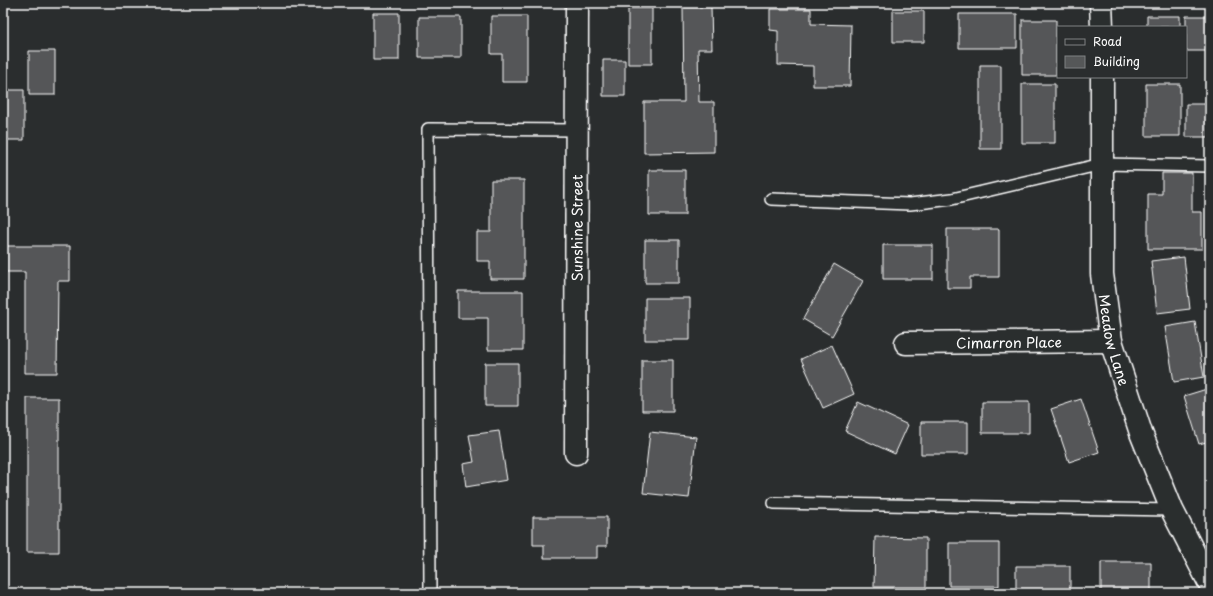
<svg xmlns="http://www.w3.org/2000/svg" width="1213" height="596" font-family="'Playpen Sans',sans-serif">
<style>
.building{fill:#555758;stroke:#fff}
.lines{fill:none;stroke-linecap:round;stroke-linejoin:round}
.service-casing{stroke:#fff;stroke-width:14}
.minor-casing{stroke:#fff;stroke-width:25}
.service{stroke:#2a2d2e;stroke-width:11}
.minor{stroke:#2a2d2e;stroke-width:22}
.labels{text-anchor:middle;dominant-baseline:central;stroke-width:3;stroke-linejoin:round;paint-order:stroke}
.street-label{font-size:14px;fill:#fff;stroke:#2a2d2e}
</style>
<rect width="100%" height="100%" fill="#2a2d2e"/>
<filter id="ink" filterUnits="userSpaceOnUse"><feTurbulence type="fractalNoise" baseFrequency=".025" numOctaves="2"/><feDisplacementMap in="SourceGraphic" scale="8" xChannelSelector="R" yChannelSelector="G"/><feConvolveMatrix kernelMatrix="1 2 1 2 8 2 1 2 1" color-interpolation-filters="sRGB"/></filter>
<g filter="url(#ink)">
<!-- building -->
<path class="building" d="M683,7h28l1,42h-14l1,53h15v50l-70,1v-51h40z
M628,8h24v56h-24z
M770,9h41v15l40,1 -1,61h-37v-20l-35,-1v-34l-8,-1z
M893,11h31v31h-31z
M373,13h26v47h-26z
M959,14h58v34h-58z
M491,16h36v66h-25v-28h-11z
M1147,16h33v11h-33z
M1186,16h24v35h-24z
M419,17h42v41h-42z
M1022,20h34v55h-34z
M29,51h26v44h-26z
M603,60h22v36h-22z
M980,65h21v84h-21z
M1022,84h33v59h-33z
M1146,84h34v52h-34z
M3,90h21v50h-21z
M1186,104h24v33h-24z
M649,170h36v45h-36z
M1162,173h30v39h10v37h-54v-55h14z
M491,180h33v99h-34v-18h-13v-29h14z
M947,229h52v48h-29v11h-23z
M645,240h34v43h-34z
M883,245h50v34h-50z
M3,246h67v35h-12l-1,92h-32v-101h-22z
M1184,257l6,52 -33,4 -6,-52z
M834,264l29,17 -31,55 -29,-17z
M458,291h65v59h-35v-32h-30z
M645,298h45v42h-45z
M1195,322l9,55 -30,5 -9,-55z
M832,345l22,49 -31,14 -22,-49z
M642,360h31v51h-31z
M485,363h33v43h-33z
M1210,388v53l-11,3 -15,-48z
M27,398h32v154h-32z
M1081,399l18,53 -30,10 -18,-53z
M858,402l50,23 -13,29 -50,-23z
M982,402h47v31h-47z
M921,422h47v32h-47z
M499,431l8,49 -41,7 -3,-23 11,-2 -5,-27z
M650,432l46,5 -7,61 -46,-5z
M533,517h74v29h-10v12h-53v-13h-11z
M875,537l51,1v49h-52z
M949,543h50v43h-50z
M1101,562h50v31h-50z
M1016,566h54v27h-54z"/>
<g class="lines">
<!-- service casing -->
<g class="service-casing">
<path id="service" d="M771,199l139,5 42,-5 150,-35 108,2
M774,503l398,7
M430,593l-2,-464 149,1"/>
</g>
<!-- minor casing -->
<g class="minor-casing">
<g id="minor">
<path d="M1101,3l1,24"/>
<path id="s1" d="M1102,77v197l9,67 30,92 31,77 38,74"/>
<path id="s2" d="M906,343l205,-2"/>
<path id="s3" d="M576,453l1,-450"/>
</g>
</g>
<!-- service -->
<use href="#service" class="service"/>
<!-- minor -->
<use href="#minor" class="minor"/>
</g>
</g>
<g class="labels">
<!-- street labels -->
<g class="street-label">
<text stroke="none"><textPath href="#s3" startOffset="225">Sunshine Street</textPath></text>
<text stroke="none"><textPath href="#s1" startOffset="264">Meadow Lane</textPath></text>
<text stroke="none"><textPath href="#s2" startOffset="103">Cimarron Place</textPath></text>
</g>
</g>
<!-- margin -->
<rect width="1213" height="596" fill="none" stroke="#2a2d2e" stroke-width="16"/>
<rect x="8" y="8" width="1197" height="580" fill="none" stroke="#fff" stroke-width="1.5" filter="url(#ink)"/>
<!-- legend -->
<rect x="1057" y="26" width="130" height="52" fill="#2a2d2e" stroke="#7f8182"/>
<rect x="1065" y="39" width="20" height="6" fill="#2a2d2e" stroke="#7f8182"/>
<text x="1093" y="46" font-size="12" fill="#ffffff">Road</text>
<rect x="1065" y="56" width="20" height="12" fill="#555758" stroke="#7f8182"/>
<text x="1093" y="66" font-size="12" fill="#ffffff">Building</text>
</svg>
